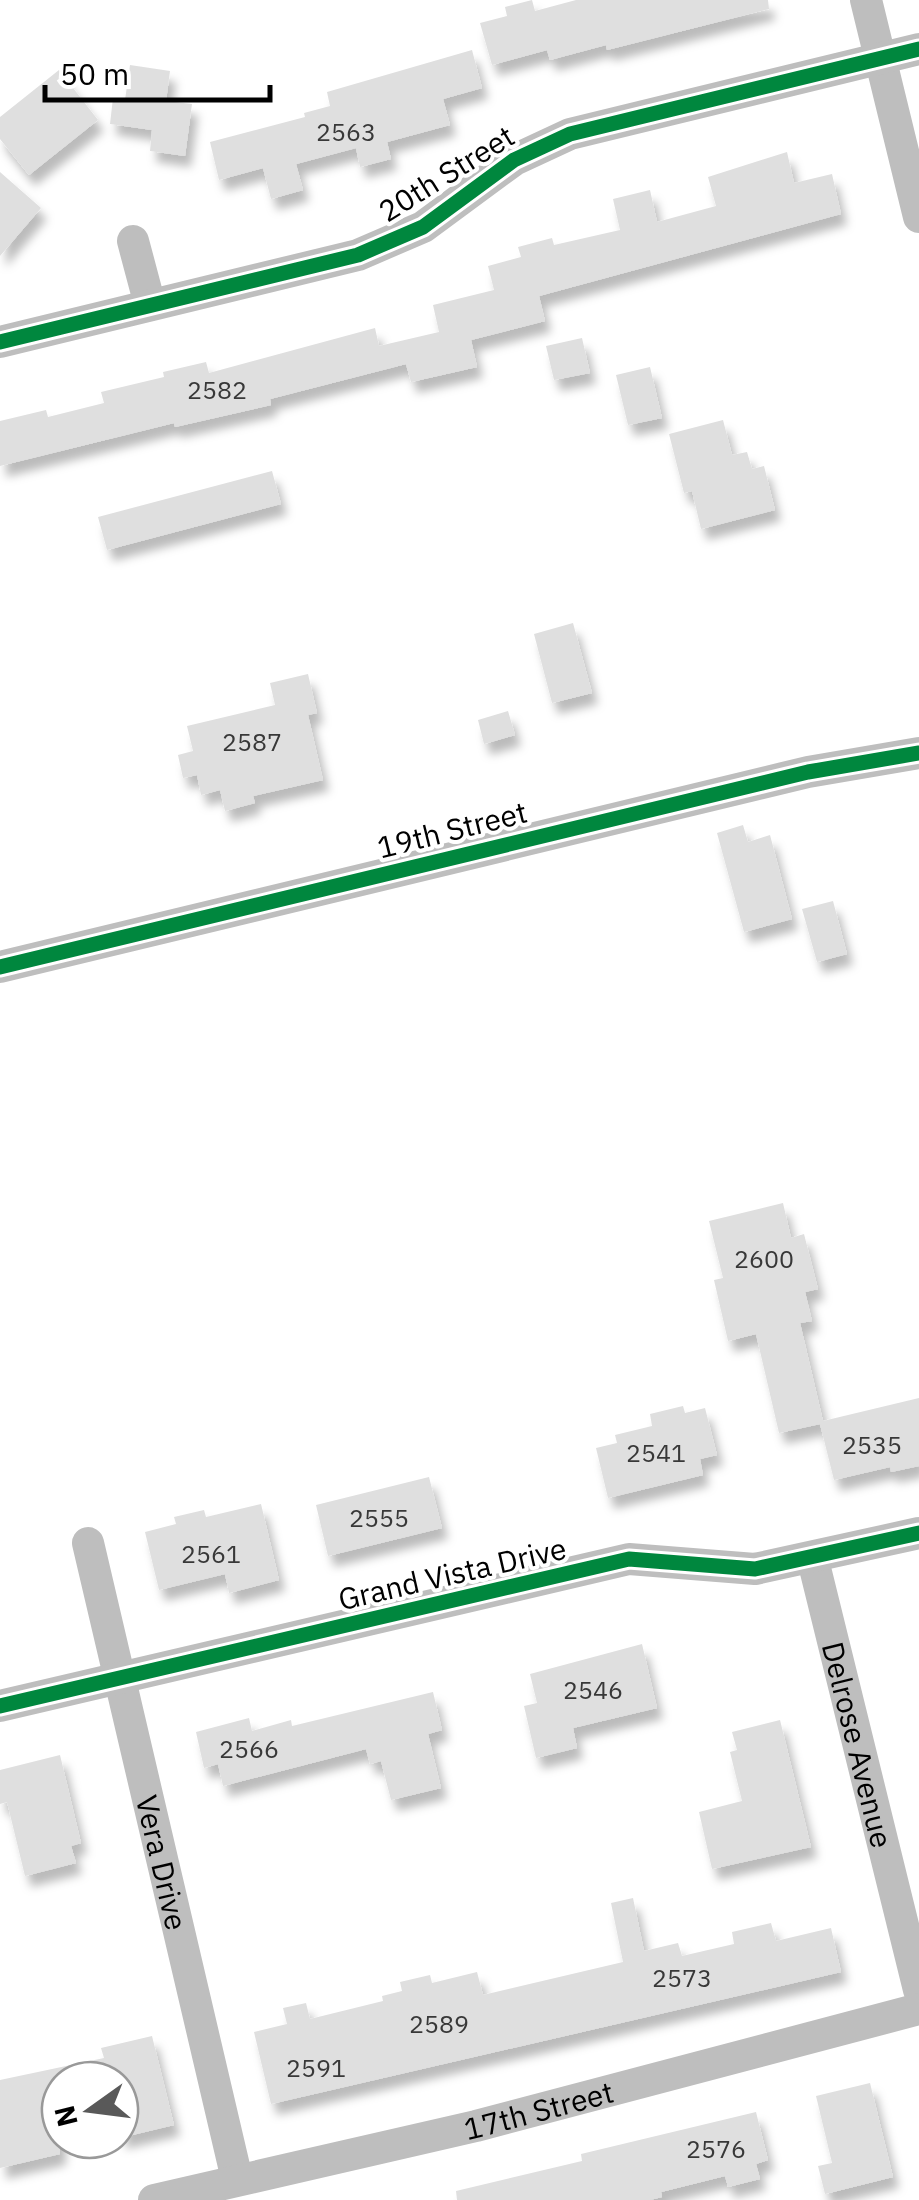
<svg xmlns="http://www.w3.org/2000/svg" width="919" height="2200" font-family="'IBM Plex Sans',sans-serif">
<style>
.building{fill:#dfdfdf;filter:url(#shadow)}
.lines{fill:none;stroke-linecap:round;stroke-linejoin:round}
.minor{stroke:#bebebe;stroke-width:32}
.cycleway-casing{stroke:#fff;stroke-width:21}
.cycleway{stroke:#00873e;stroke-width:15}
.labels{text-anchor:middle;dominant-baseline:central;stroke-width:8;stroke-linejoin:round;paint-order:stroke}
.number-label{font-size:25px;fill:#383838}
.street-label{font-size:30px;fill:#000;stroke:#fff}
</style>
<defs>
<filter id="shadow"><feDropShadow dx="6" dy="11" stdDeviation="5" flood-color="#0004"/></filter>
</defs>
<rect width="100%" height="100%" fill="#fff"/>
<!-- building -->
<path class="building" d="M532,0l3,11 41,-11h192l1,9 -162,41 -1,-5 -56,15 -3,-10 -55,15 -12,-42 27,-7 -2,-9z
M472,50l10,38 -39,11 7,26 -63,17 4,17 -31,8 -4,-19 -60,16 7,26 -32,9 -8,-31 -44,12 -9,-38 95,-25 -1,-4 26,-7 -3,-14z
M130,65l40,6 -4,30 26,3 -7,52 -35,-5 2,-21 -42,-6 3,-26 12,2z
M59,70l39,50 -69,55 -29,-36v-22z
M787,152l7,31 38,-9 9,40 -302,82 6,25 -74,19 6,27 -66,15 -5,-18 -136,35 1,6 -96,22 -1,-4 -174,43v-45l46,-11 2,7 56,-14 -3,-11 63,-15 -1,-5 43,-10 3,11 166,-45 4,18 60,-14 -6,-27 61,-15 -6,-24 33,-9 -3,-10 34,-9 2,7 66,-15 -7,-31 37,-9 7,32 59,-16 -8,-29z
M0,172l41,36 -41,48z
M582,338l8,35 -36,7 -8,-34z
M650,367l12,51 -34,7 -12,-50z
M723,420l9,35 15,-3 5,17 12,-3 11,44 -74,19 -9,-38 -8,2 -15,-59z
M272,471l9,33 -174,46 -9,-33z
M573,623l19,70 -40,10 -18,-69z
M308,674l9,39 -9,2 15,65 -70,16 2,7 -30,8 -5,-21 -19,5 -4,-20 -14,3 -5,-23 15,-4 -6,-25 88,-21 -5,-22z
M508,711l7,24 -31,9 -6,-24z
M743,825l5,17 22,-7 22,84 -48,13 -27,-99z
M833,901l14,53 -30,8 -15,-53z
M783,1203l8,35 13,-4 14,55 -13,3 7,29 -12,2 23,98 96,-23v68l-28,6 -1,-5 -56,13 -14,-56 -41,9 -23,-99 -28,7 -14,-61 9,-2 -14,-57z
M683,1406l2,7 20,-5 12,47 -17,4 3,16 -95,23 -12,-50 21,-5 -2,-8 37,-9 -2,-12z
M429,1477l13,51 -114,28 -12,-51z
M261,1504l18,76 -50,13 -4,-19 -66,16 -14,-58 31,-8 -2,-7 30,-7 2,7z
M642,1644l15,64 -84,20 4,20 -41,10 -12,-52 13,-3 -7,-29z
M433,1692l9,38 -14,4 13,54 -50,12 -10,-39 -11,3 -4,-15 -143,37 -5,-22 -14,4 -8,-36 53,-14 3,13 39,-11 1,6z
M780,1720l31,127 -99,22 -13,-57 43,-11 -12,-49 7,-2 -5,-18z
M60,1755l21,88 -10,3 5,17 -51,13 -18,-74 -7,2v-34z
M633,1898l11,53 34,-8 4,13 52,-12 -2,-12 39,-9 5,18 55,-13 10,44 -570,132 -17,-72 33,-8 -4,-16 23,-5 4,16 73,-18 -1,-5 20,-5 -2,-9 30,-7 2,8 45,-11 6,23 140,-33 -12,-59z
M152,2036l22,89 -54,13v-58h-60v74l-60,14v-88l104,-22 -3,-10z
M870,2083l23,94 -68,17 -7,-28 14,-3 -16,-67z
M756,2112l12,48 -12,4 4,15 -32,8 -3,-11 -64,16 1,5 -12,3h-193l-1,-9 126,-30 -1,-7z"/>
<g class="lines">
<!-- minor -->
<g class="minor">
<path d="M866,0l53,217"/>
<path d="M133,241l17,64"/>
<path d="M0,342l358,-87 65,-28 91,-67 56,-26 349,-85"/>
<path d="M0,967l808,-195 111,-19"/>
<path id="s1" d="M88,1543l149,636"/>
<path id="s2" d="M813,1560l106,430"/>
<path d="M0,1706l629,-147 126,10 164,-36"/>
<path id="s3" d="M154,2200l322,-74 443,-117"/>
</g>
<!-- cycleway casing -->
<g class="cycleway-casing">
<path id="cycleway" d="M0,342l358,-87 65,-28 91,-67 56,-26 349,-85
M0,967l808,-195 111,-19
M0,1706l629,-147 126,10 164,-36"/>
</g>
<!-- cycleway -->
<use href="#cycleway" class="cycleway"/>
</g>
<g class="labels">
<!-- number labels -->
<g class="number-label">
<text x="346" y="131">2563</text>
<text x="217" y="389">2582</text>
<text x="252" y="741">2587</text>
<text x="764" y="1258">2600</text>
<text x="872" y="1444">2535</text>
<text x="656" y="1452">2541</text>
<text x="379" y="1517">2555</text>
<text x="211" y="1553">2561</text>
<text x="593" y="1689">2546</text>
<text x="249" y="1748">2566</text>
<text x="682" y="1977">2573</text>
<text x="439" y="2023">2589</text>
<text x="316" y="2067">2591</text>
<text x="716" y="2148">2576</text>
</g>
<!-- street labels -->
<g class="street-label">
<text transform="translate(446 173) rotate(-32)">20th Street</text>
<text transform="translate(452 829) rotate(-14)">19th Street</text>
<text transform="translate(452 1573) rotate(-13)">Grand Vista Drive</text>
<text stroke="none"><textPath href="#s2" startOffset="190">Delrose Avenue</textPath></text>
<text stroke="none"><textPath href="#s1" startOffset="328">Vera Drive</textPath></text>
<text stroke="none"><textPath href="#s3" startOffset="395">17th Street</textPath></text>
</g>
</g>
<!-- north arrow -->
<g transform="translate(90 2110) rotate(256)"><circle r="48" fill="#ffffff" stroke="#999999" stroke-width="2.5"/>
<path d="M0-8L18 38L0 25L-18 38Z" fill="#595959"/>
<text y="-15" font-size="28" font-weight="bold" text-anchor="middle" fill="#000000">N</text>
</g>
<!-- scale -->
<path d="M45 85v15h225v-15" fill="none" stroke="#000000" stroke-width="5"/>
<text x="60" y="85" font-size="30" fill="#000000" stroke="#ffffff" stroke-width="8" paint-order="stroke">50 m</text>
</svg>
